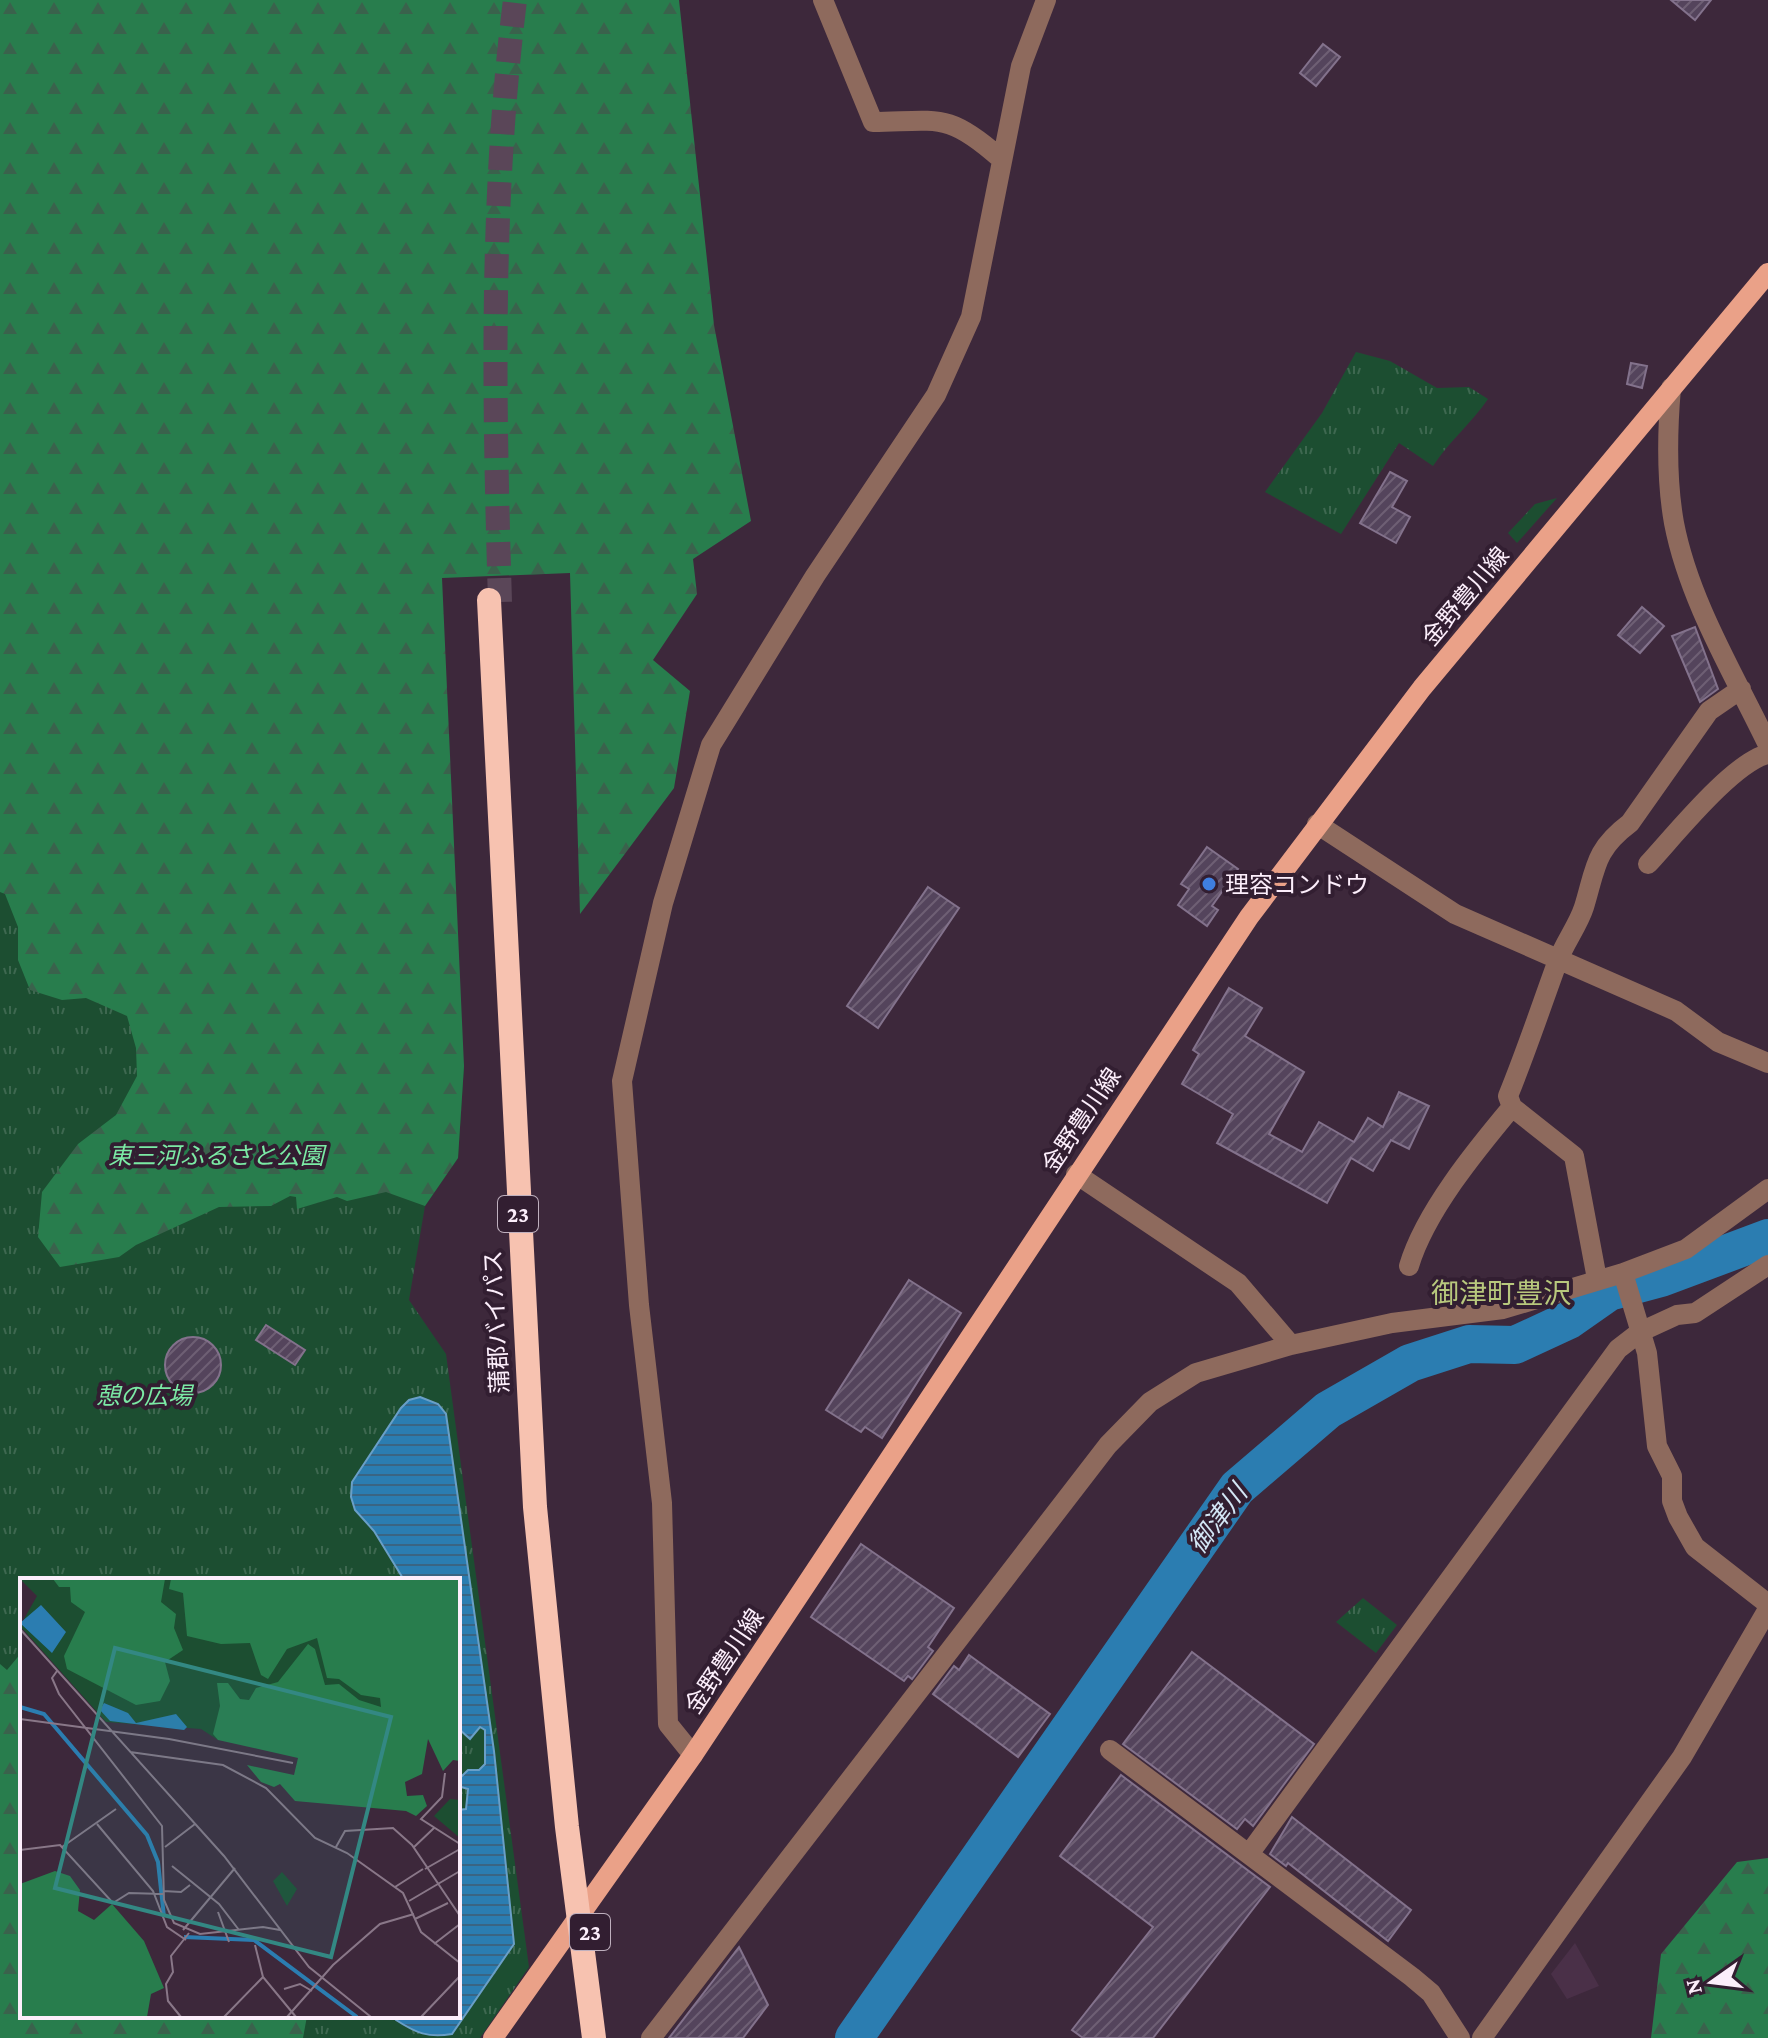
<svg xmlns="http://www.w3.org/2000/svg" width="1768" height="2038" font-family="'Crimson Pro','Noto Sans JP',serif">
<style>
.built{fill:#4a3048}
.grass{fill:url(#grass-tufts);fill-rule:evenodd}
.forest{fill:url(#forest-firs)}
.water{fill:url(#water-rules);stroke:#6a9fc7;stroke-width:2}
.lines{fill:none;stroke-linecap:round;stroke-linejoin:round}
.river{stroke:#2b7db1;stroke-width:38}
.building{fill:url(#building-hatch);stroke:#83728c;stroke-width:2}
.highway-tunnel{stroke:#5a4658;stroke-width:24;stroke-dasharray:24 12;stroke-linecap:butt}
.minor{stroke:#8e6a5d;stroke-width:20}
.major{stroke:#eaa188;stroke-width:20}
.highway{stroke:#f7c2b0;stroke-width:24}
.shop-dot{fill:#3f7fe0;stroke:#321e31;stroke-width:3}
.labels{text-anchor:middle;dominant-baseline:central;stroke-width:8;stroke-linejoin:round;paint-order:stroke}
.shield{fill:#321e31;stroke:#bfb0be;stroke-width:2}
.shield-label{font-size:22px;font-weight:bold;fill:#fceefb}
.street-label{font-size:24px;fill:#fceefb;stroke:#321e31}
.poi-label{font-size:24px;fill:#fceefb;stroke:#321e31;text-anchor:start}
.park-label{font-size:24px;font-style:italic;fill:#7beaa5;stroke:#321e31}
.water-label{font-size:26px;font-style:italic;fill:#d3e6f5;stroke:#321e31}
.quarter-label{font-size:28px;fill:#b8c87d;stroke:#321e31}
.inset-river{fill:none;stroke:#2b7db1;stroke-width:4}
.inset-road{fill:none;stroke:#897788;stroke-width:2}
.view{fill:#338883;fill-opacity:0.15;stroke:#338883;stroke-width:4}
.inset-edge{fill:none;stroke:#fceefb;stroke-width:4}
</style>
<defs>
<pattern id="grass-tufts" width="24" height="20" patternUnits="userSpaceOnUse" patternTransform="scale(2)"><rect width="24" height="20" fill="#1c4e31"/><path d="M3 7l-1-3M5 7V3M7 7l1-3M15 17l-1-3M17 17v-4M19 17l1-3" fill="none" stroke="#3e6850"/></pattern>
<pattern id="forest-firs" width="22" height="20" patternUnits="userSpaceOnUse" patternTransform="scale(2)"><rect width="22" height="20" fill="#287d4d"/><path d="M5 1l3.5 6h-7zM16 11l3.5 6h-7z" fill="#3a624c"/></pattern>
<pattern id="water-rules" width="6" height="5" patternUnits="userSpaceOnUse" patternTransform="scale(2)"><rect width="6" height="5" fill="#2b7db1"/><path d="M0 2.5h6" fill="none" stroke="#3a6583"/></pattern>
<pattern id="building-hatch" width="6" height="6" patternUnits="userSpaceOnUse" patternTransform="scale(2)"><rect width="6" height="6" fill="#54445c"/><path d="M-1 1l2-2M0 6l6-6M5 7l2-2" fill="none" stroke="#6e5f74"/></pattern>
</defs>
<rect width="100%" height="100%" fill="#3d283b"/>
<!-- built -->
<path class="built" d="M1575,1943l24,43 -32,13 -16,-25z"/>
<!-- grass -->
<path class="grass" d="M0,70l397,970 67,26 -6,92 -33,48 -16,94 37,54 83,613 -49,71h-480zM22,1580h436v436h-436z
M1356,352l34,9 47,27 32,-1 19,12c-17,25 -38,41 -55,67l-34,-23 -58,91 -76,-42 57,-79z
M1557,498l-40,45 -9,-10 27,-29z
M1363,1598l34,27 -21,28 -40,-31z"/>
<!-- forest -->
<path class="forest" d="M0,0h679l35,325 37,196 -58,38 4,35 -44,66 37,31 -16,97 -94,126 -10,-341 -128,5 22,488 -6,92 -33,48 -39,-14 -39,9 -10,-4 -40,12 -1,-12 -6,-1 -19,10 -52,1 -83,38 -17,12 -59,10 -22,-30 4,-45 36,-48 38,-29 21,-39 -1,-28 -9,-32 -41,-18 -24,2 -32,-10 -12,-30v-33l-13,-33 -5,-2z
M22,1652v364h285l-4,22h-303v-374l7,6z
M1768,1858v180h-117l10,-84 76,-92z"/>
<!-- water -->
<path class="water" d="M420,1397l18,7 8,10 48,337 20,193 -62,90c-24,4 -36,-1 -56,-14v-4h62v-206l8,-1 2,-20 -7,-2v-10l7,-7h11l6,-6v-34l-5,-3 -10,12 -12,-11v-148h-54l-30,-49 -19,-21 -4,-13 1,-15 49,-74 8,-8z"/>
<g class="lines">
<!-- river -->
<path class="river" d="M854,2038l383,-550 91,-78 82,-47 59,-19 46,1 54,-25 40,-28 52,-14 107,-40"/>
</g>
<!-- building -->
<path class="building" d="M1671,0h40l-16,20z
M1323,44l17,13 -24,29 -16,-13z
M1631,363l16,3 -5,22 -15,-4z
M1390,472l17,9 -15,26 18,10 -14,26 -36,-20z
M1642,607l22,19 -24,27 -22,-18z
M1695,627l23,62 -18,13 -28,-66z
M1207,847l31,22 -26,37 6,4 -11,16 -29,-21 11,-16 -8,-5z
M928,887l31,21 -81,120 -31,-22z
M1229,988l33,20 -17,28 59,36 -35,62 33,18 17,-30 35,20 14,-24 15,9 16,-35 30,14 -20,43 -18,-9 -18,31 -22,-13 -24,45 -110,-60 16,-29 -51,-30 17,-30 -6,-4z
M909,1280l52,33 -79,125 -17,-11 -4,5 -35,-22z
M266,1325l39,25 -10,15 -39,-25z
M165 1365a28 28 0 1 1 56 0a28 28 0 1 1-56 0Z
M861,1544l93,64 -26,39 5,4 -21,28 -4,-3 -4,5 -93,-64z
M1192,1652l122,92 -61,82 -8,-7 -8,10 -114,-85z
M969,1655l81,59 -32,43 -85,-63 21,-28 5,4z
M1121,1775l149,112 -117,151h-70l-11,-8 81,-103 -93,-71z
M1292,1817l119,93 -23,31 -100,-78 -2,3 -16,-12z
M739,1947l29,58 -25,33h-74z"/>
<g class="lines">
<!-- highway-tunnel -->
<path class="highway-tunnel" d="M500,602c-6,-200 -10,-402 15,-602"/>
<!-- minor -->
<path class="minor" d="M823,0l50,122c66,-1 75,-10 127,36
M1671,388c-4,46 -5,90 3,135 15,78 60,151 94,222
M1317,824l138,90 221,97 42,31 50,21
M1648,864c26,-28 85,-102 120,-110
M1512,1107l62,49 23,123
M1076,1174l162,109 53,62
M1409,1266c16,-54 67,-116 103,-159l-4,-11c18,-44 33,-89 49,-133 7,-20 21,-37 27,-56 12,-39 10,-57 46,-84l79,-112 32,-22
M1623,1273l24,80 10,93 15,30v25l6,16 17,30 73,57
M1110,1750l302,227 19,16 29,45
M693,1755l-25,-31 -6,-221 -23,-198 -17,-224 41,-178 48,-158 104,-169 121,-181 35,-78 50,-251 25,-66
M1249,1854l369,-505 22,-17 37,-17 18,-2 73,-48
M651,2038l457,-593 42,-43 46,-29 95,-28 101,-22 111,-14 120,-36 63,-24 82,-60
M1482,2038l200,-281 86,-148"/>
<!-- major -->
<path class="major" d="M493,2038l200,-283 556,-838 173,-229 346,-415"/>
<!-- highway -->
<path class="highway" d="M489,600l46,907 32,320 27,211"/>
</g>
<!-- markers -->
<circle class="shop-dot" cx="1209" cy="884" r="8"/>
<g class="labels">
<!-- shield labels -->
<g class="shield">
<rect x="498" y="1196" width="40" height="36" rx="6"/>
<rect x="570" y="1914" width="40" height="36" rx="6"/>
</g>
<g class="shield-label">
<text x="518" y="1214">23</text>
<text x="590" y="1932">23</text>
</g>
<!-- street labels -->
<g class="street-label">
<text transform="translate(1465 596) rotate(-50)">金野豊川線</text>
<text transform="translate(1081 1120) rotate(-56)">金野豊川線</text>
<text transform="translate(496 1322) rotate(-93)">蒲郡バイパス</text>
<text transform="translate(724 1661) rotate(-56)">金野豊川線</text>
</g>
<!-- poi labels -->
<g class="poi-label">
<text x="1225" y="884">理容コンドウ</text>
</g>
<!-- park labels -->
<g class="park-label">
<text x="216" y="1155">東三河ふるさと公園</text>
<text x="144" y="1395">憩の広場</text>
</g>
<!-- water labels -->
<g class="water-label">
<text transform="translate(1218 1519) rotate(-53)">御津川</text>
</g>
<!-- quarter labels -->
<g class="quarter-label">
<text x="1501" y="1293">御津町豊沢</text>
</g>
</g>
<!-- overview -->
<g transform="translate(20 1578)">
<rect width="440" height="440" fill="#3d283b"/>
<path d="M0,1h440v6l-86,91 10,36 -166,28 -17,-11 -95,-7 -86,-96 17,-30zM262,294l15,17 -10,17 -14,-25z" fill="#1c4e31"/>
<path d="M33,1h112l-4,23 15,12 -2,14 9,22 -18,12 5,19 -10,20 -24,4 -69,-36 -3,-13 21,-44 -14,-10 -1,-15h-11zM151,1h289v182l-7,-1 -10,11 -15,-32 -6,35 -17,8 2,14 16,-1 4,11 -11,10 -10,-5 -111,-10 -15,-17 -6,3 -13,-5 -14,-17 47,10 4,-17 -80,-18 -5,-6 7,-28 -3,-23h11l12,16 9,1 7,-12 22,-6 30,-38 7,5 10,36 14,-1 20,16 22,7 -1,-9 -19,-3 -22,-16 -12,-1 -10,-40 -30,11 -19,30 -7,-4 -11,-32 -29,1 -34,-8 -4,-43 -14,-4zM35,293l15,5 10,14 -2,21 16,9 18,-16 32,37 20,47 -13,6 -4,23h-127v-133z" fill="#287d4d"/>
<path d="M430,221l10,1v38l-26,-22z" fill="#1c4e31"/>
<path d="M21,27l25,27 -14,21 -32,-30zM84,125l24,10 8,10 40,-9 11,13 -3,3 -74,-9 -10,-11z" fill="#2b7db1"/>
<path class="inset-river" d="M0,129l24,7 103,121 11,27 6,55M164,359l70,3 103,77"/>
<path class="inset-road" d="M0,51l204,227 85,111 62,50M37,93l-5,7 7,16 103,132 2,74 10,23 26,11 63,-7 17,3M0,141l149,20 124,24M110,174l93,13 43,23 49,50 32,15 56,40 18,39 39,31M425,195l-3,24 -21,22 39,25M77,246l56,67 14,36 19,13M42,269l54,-38M145,269l30,-23M316,269l9,-16 48,-3 19,17 48,71M393,270l21,-20M0,272l40,-5 53,58 16,-10 34,1M152,288l47,38 20,26M405,291l35,-20M375,309l28,-18M143,313l18,1 9,-7M389,323l51,-30M198,334l11,30M395,341l33,-16M163,352l52,-62M414,366l26,-20M235,367l8,32 33,40M264,411l16,-5 12,7M161,439l-13,-16 -2,-17 7,-12 -2,-16 18,-23M204,439l39,-40M267,439l46,-52 47,-41 34,-10M401,439l39,-41"/>
<path class="view" d="M95,70l276,69 -60,240 -276,-69z"/>
<rect width="440" height="440" class="inset-edge"/>
</g>
<!-- north arrow -->
<g transform="translate(1712 1982) rotate(256)" stroke="#321e31" stroke-width="6" paint-order="stroke">
<path d="M0-6L14 30L0 20L-14 30Z" fill="#fceefb"/>
<text y="-12" font-size="22" font-weight="bold" text-anchor="middle" fill="#fceefb">N</text>
</g>
</svg>
